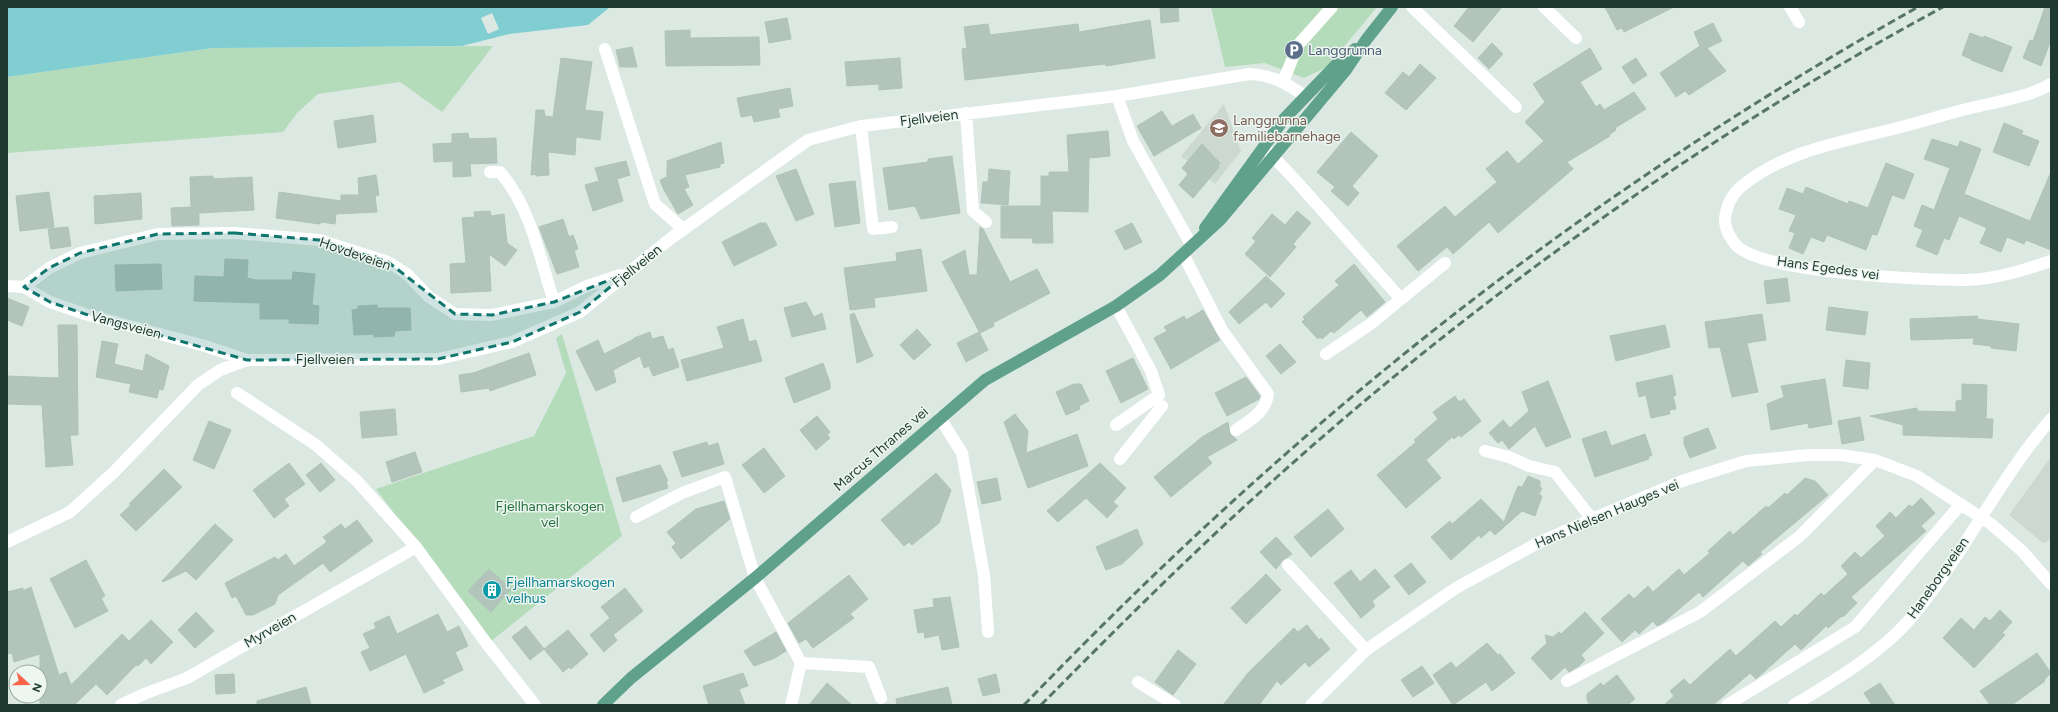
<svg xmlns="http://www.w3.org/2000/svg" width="2058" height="712" font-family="Figtree,sans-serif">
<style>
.built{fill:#cbd9d1}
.green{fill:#b4dcbb}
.water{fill:#81ced2}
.pier{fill:#dce9e2}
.building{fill:#b2c4bb;stroke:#afc3b9}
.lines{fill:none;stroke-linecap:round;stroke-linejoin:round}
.minor{stroke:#fff;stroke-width:12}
.major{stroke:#5fa18a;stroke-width:12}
.rail{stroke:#58756a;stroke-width:3;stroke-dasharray:8 4;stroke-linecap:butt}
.marked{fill:#0f766e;fill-opacity:0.2;stroke:#0f766e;stroke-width:3;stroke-dasharray:8 5;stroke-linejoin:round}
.labels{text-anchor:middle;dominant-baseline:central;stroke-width:3;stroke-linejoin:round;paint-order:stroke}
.service-label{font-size:14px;fill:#4e5e75;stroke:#edf6f0;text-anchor:start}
.street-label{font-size:14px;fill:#1e392f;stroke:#edf6f0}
.education-label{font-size:14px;fill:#785e54;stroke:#edf6f0;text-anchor:start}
.park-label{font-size:14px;fill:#27713c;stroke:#edf6f0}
.culture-label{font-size:14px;fill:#0d838f;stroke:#edf6f0;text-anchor:start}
</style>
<rect width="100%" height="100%" fill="#dce9e2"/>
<!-- built -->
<path class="built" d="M1224,104l17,47 -26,33 -34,-28z
M2051,457v82l-8,4 -34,-28z"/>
<!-- green -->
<path class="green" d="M1211,7h166l-50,60 -23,11 -39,-15 -40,4z
M493,46l-51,66 -42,-30 -82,12 -21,19 -14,19 -276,21v-76l206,-29z
M562,334l60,202 -132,106 -114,-153 158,-53 32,-63 -10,-35z"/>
<!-- water -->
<path class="water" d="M7,7h603l-22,18 -79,9 -47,12 -249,2 -206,29z"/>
<!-- pier -->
<path class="pier" d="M492,13l7,16 -11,5 -7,-16z"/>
<!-- building -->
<path class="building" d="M1160,7h18l1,14 -18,2z
M1469,7h33l-29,35 -19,-16z
M1605,7h69l-50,25 -2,-4 -5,2z
M2045,7h6v33l-10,26 -18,-8 7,-18 3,1z
M787,18l4,21 -22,4 -4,-21z
M1150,20l5,38 -49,8 -1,-2 -140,16 -3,-31 5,-1 -3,-21 24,-3 2,11 88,-11 1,8z
M1713,23l9,18 -15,7 19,23 -37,24 -4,-4 -9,6 -16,-24 40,-27 -6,-14z
M690,30v8l69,-1 1,28 -94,1 -1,-35z
M1970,33l13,5 1,-2 28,11 -10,25 -31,-12v-1l-9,-4z
M1492,43l11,11 -14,15 -11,-11z
M632,47l5,20h-17l-4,-17z
M1590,48l12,21 -22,13 16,25 4,-3 4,6 30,-18 12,17 -31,19 1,2 -7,5 1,1 -43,26 6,7 -75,64 -9,-11 -36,32 -6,-7 -29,24 -21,-25 48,-40 10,11 42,-35 -11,-13 21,-18 11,13 26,-23 -19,-19 20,-20 -12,-18z
M561,58l31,4 -7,48 18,2 -3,28 -24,-3 -1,18 -27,-3 1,23 -13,1v-2l-5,1 5,-65h8l1,6 8,1z
M900,58l2,30 -23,2v-6l-32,2 -2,-24z
M1636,58l11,17 -14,9 -11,-17z
M1420,64l16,14 -30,32 -21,-17 18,-21 6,5z
M790,88l3,18 -15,3 2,8 -26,5 -2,-7 -11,2 -4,-19z
M1162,111l10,15 21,-12 8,14 -47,28 -17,-30z
M373,115l3,27 -38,6 -4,-27z
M2004,123l19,8 -2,3 18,7 -10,25 -36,-14z
M1108,131l2,25 -21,2 -1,54 -36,-1 1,32h-20l-1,-5h-31v-32h40v-30h8v-4h20l-2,-37z
M1351,132l27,24 -26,30 7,7 -11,13 -17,-15 4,-4 -18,-15z
M468,133l1,6 27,-1 1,25 -27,1 1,12 -18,1v-16l-19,1 -1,-18 19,-1v-9z
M1932,139l26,8 2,-6 21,8 -17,45 66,27 21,-49v78l-25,-10 -2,4 -17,-7 -6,15 -21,-9 7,-15 -28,-12 -10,24 -5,-2 -7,17 -21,-9 7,-16 -9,-4 8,-21 12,5 16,-42 -26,-9z
M721,142l3,21 -4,1v3l-35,8 4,12 -5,2 9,16 -15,9 -14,-24 -4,-10 7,-3v-16z
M1202,144l18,19 -2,3 1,1 -26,31 -14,-13 9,-11 -6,-6z
M952,156l8,57 -39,6 -6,-13 -26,4 -6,-42 45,-6v-3z
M626,161l4,14 -13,4 6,22 -30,10 -8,-26 14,-4 -4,-13z
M1886,163l28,11 -10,25 -12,-4 -15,40 -5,-1 -6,16 -39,-15 -3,7 -13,-5 -8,17 -14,-6 6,-15 -6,-2 7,-16 -17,-6 8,-21 16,6 3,-7 42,17 1,-3 19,7z
M796,169l18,45 -18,7 -20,-45z
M989,169l21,2 -2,34 -27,-2 2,-21h5z
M376,175l3,20 -4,1 2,16 -41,2 -1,10 -14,-2 -1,2 -44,-6 3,-26 62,9v-6h18l-1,-17z
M213,176v3l39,-2 2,33 -55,3v12l-27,1 -1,-18 20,-1 -1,-30z
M855,181l5,42 -25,4 -6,-43z
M49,192l5,35 -34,4 -4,-35z
M141,193l1,26 -47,5 -1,-28z
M490,211l1,5 13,-2 3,29 10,7 -12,16 -16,-12 2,37 -40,2 -1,-29 16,-1 -4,-45 13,-1 -1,-5z
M1297,211l14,12 -18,21 3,3 -26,30 -25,-23 11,-13 -4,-3 20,-24 13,11z
M563,219l6,18 4,-2 5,14 -4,1 5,17 -22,7 -18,-47z
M760,223h6l11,22 -43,21 -12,-24z
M1132,223l10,19 -17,8 -10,-19z
M68,227l3,19 -20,3 -3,-20z
M980,227l3,2 27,53 27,-13 13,24 -57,30 1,3 -14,7 -38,-71 23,-12 4,25h8z
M921,249l6,42 -53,7 1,9 -25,3 -6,-42 53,-7 -1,-8z
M225,259l23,1 -1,18 10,2h35l1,-8 22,2 -3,31 7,1 -1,18 -29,-1v-4h-29v-16l-66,-2 1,-25 29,1z
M161,264l1,25 -46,2 -1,-26z
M1354,264l31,38 -18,15 -6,-7 -27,23 -3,-2 -9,8 -2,-2 -2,2 -16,-17 3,-3 -2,-2 36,-32 -4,-4z
M1266,276l19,18 -14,14 -5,-6 -27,22 -10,-12z
M1787,278l3,23 -23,3 -3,-23z
M7,298l22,9 -7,19 -15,-6z
M806,302l8,15 8,-4 4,16 -34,8 -8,-29z
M377,305v3h33l1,22 -16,1 -1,5 -20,1v-3l-20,1 -2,-25 6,-1v-3z
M1829,307l39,5 -3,23 -39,-5z
M1203,310l17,30 -49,29 -17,-31 13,-7 -3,-4 20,-11 2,4z
M854,313l19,43 -16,7 -7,-48z
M1762,314l4,26 -19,3 11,49 -26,5 -12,-50 -11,1 -4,-26z
M1978,316l-1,3 42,5 -3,27 -25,-3v-2l-18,-2 1,-6 -63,2 -1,-21z
M743,319l6,23 7,-2 6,21 -75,20 -6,-21 43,-12 -7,-21z
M58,325h19l1,110h-8l3,30 -27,2 -4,-62 -35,-1v-28l52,2z
M1665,325l5,22 -54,14 -6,-25z
M917,329l14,16 -17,15 -14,-15z
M650,332l2,7 11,-3 5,14 5,-2 6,19 -26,9 -4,-10 -5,2 -4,-12 -27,14 3,12 -20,9 -20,-40 22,-11 6,14 30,-15v-1z
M979,332l9,18 -22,12 -9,-19z
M102,341l16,3 -4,20 29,7 3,-17 23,12 -6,24 -4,-1 -2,9 -28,-6 2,-8 -35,-7z
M1280,344l16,18 -15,12 -15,-18z
M529,353l7,22 -46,16 -1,-3 -28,4 -2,-17 14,-2z
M1133,358l15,31 -27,14 -15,-32z
M1846,360l24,3 -2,26 -25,-3z
M823,363l7,20v6l-36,14 -9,-25z
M1672,375l4,20 -3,1 3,13 -7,1 1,4 -19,4 -5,-23 -7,2 -3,-14z
M1246,377l14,19 -1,3 -32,17 -12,-23z
M1825,379l7,45 -23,4 -1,-5 -37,7 -4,-26 17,-7 -3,-11z
M1548,381l23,56 -25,10 -11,-21 -26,23 -7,-9 -4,3 -9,-10 14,-13 7,8 19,-17 -7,-19z
M1074,384h7l8,17 -10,5 1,3 -14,6 -10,-23z
M1962,384l25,1 -1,34h7l-1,19 -89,-3v-10l-33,-9 47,-8v3l39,1v-11l6,-1z
M1455,396l4,6 5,-3 17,22 -20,16 -2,-2 -5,4 -2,-2 -26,23 15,18 -35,30 -29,-33 39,-33 -2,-2 24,-21 -5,-7z
M395,409l2,26 -35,3 -2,-26z
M1015,414l13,17 -2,22 51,-19 11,32 -60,22 -24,-66z
M817,416l13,16 -3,3 3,3 -14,12 -16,-20z
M1860,417l4,23 -22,4 -4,-23z
M209,421l22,9 -17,39 -21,-9z
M1228,422l2,12 7,6 -30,17 5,6 -41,34 -17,-20 48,-40z
M1708,428l8,20 -26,10 -6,-14v-7z
M1606,431l5,15 34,-12 7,21 -4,2 1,2 -54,18 -13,-38z
M707,442l1,4 10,-3 6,21 -42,13 -9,-25z
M764,448l21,28 -21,17 -22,-28z
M415,452l7,20 -30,10 -6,-20z
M289,463l16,21 -21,15 5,7 -15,12 -21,-28z
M321,463l14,17 -15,12 -14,-17z
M1100,463l26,25 -13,14 5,4 -11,12 -21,-20 -28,24 -11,-11z
M660,465l8,16h-2l2,7 -45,14 -7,-24z
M164,469l18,18 -46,44 -16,-16 11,-10 -2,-1z
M936,473l15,17 -12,33 -27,22 -3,-3 -5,4 -23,-26z
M1528,476l12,5v7h2l-3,6 3,2 -7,20 -13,-5 -27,24 -5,-5 -9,8 -2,-3 -28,25 -20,-23 19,-16 2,3 29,-25 23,23 14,-36 4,1z
M997,478l4,22 -19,4 -5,-22z
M1805,478l10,3 13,14 -68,57 2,2 -14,12 -5,-5 -40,36 -4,-5 -36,31 -6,3 -4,-5 -14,13 -4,-4 -13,12 -21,-23 28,-25 5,5 14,-13 5,6 26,-23 5,6 26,-22 -2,-2 22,-20 3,4 33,-29 2,2 17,-15 2,2z
M1921,498l14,15 -14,13 5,5 -75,66 6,6 -14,14 -1,-1 -14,12 -2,-2 -25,24 -6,-6 -39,35 -6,-6 -37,32h-49l10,-9 -4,-5 14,-12 6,6 40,-36 6,7 39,-35 6,6 14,-13 2,2 24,-23 3,3 24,-22 -7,-8 14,-14 6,6 24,-22 -9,-10 14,-14 6,6 13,-13 3,2z
M724,501l6,18 -49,40 -9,-12 4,-4 -9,-11 29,-23z
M1328,509l16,20 -33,28 -17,-20z
M357,520l16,21 -43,31 -7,-9 -45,32 -3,9 -22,11h-7l-10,-19 -4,2 -7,-15 50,-26 3,3 8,-6 8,12 33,-24 -4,-5 18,-13 4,5z
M215,524l18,16 -37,40 -10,-9 -23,11 -1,-1z
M1137,529l6,15 -21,20 -16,6 -10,-23z
M1276,537l16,17 -9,6 -7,9 -16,-17z
M86,560l19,36 -4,2 7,13 -33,17 -25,-49z
M1411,563l15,19 -17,13 -15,-19z
M489,569l22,20 -20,23 -23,-21z
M1375,569l15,18 -18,14 3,5 -14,12 -27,-35 17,-13 9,12z
M1266,574l15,16 -35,34 -15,-16z
M849,575l19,24 -18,15 4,4 -41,30 -7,-9 -7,4 -11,-20z
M31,587l28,88 7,-3 5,13 51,-51 7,7 22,-21 22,22 -22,22 -5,-6 -8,8 -2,-1 -29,30 -11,-11 -22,21h-34v-51l-26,8 -2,-9 -5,1v-62l16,-4v3z
M625,588l18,23 -30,24 4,5 -13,12 -14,-17 20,-17 -9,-11z
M950,597l9,50 -17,3 -3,-15 -14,3 -1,-6 -6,1 -4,-23 20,-3 -1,-8z
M2000,610l12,12 -10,11 3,2 -31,33 -31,-30 18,-20 13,12 11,-13 5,4z
M196,612l18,19 -19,17 -17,-18z
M1585,612l19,21 -23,22 4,5 -6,6 -10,6 -4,-5 -14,13 -20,-22 16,-15 -2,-8 8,2 6,-5 2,2z
M438,614l9,18 12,-6 9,20 -13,6 8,18 -21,10 3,3 -21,10 -18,-39 -36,17 -9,-19 9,-4 -7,-14 13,-6 -2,-5 15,-7 8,18z
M1307,625l12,15 2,-2 9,11 -21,18 -4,-5 -24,23 -4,-4 -18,24h-36l25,-32 46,-45 4,4z
M526,626l18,23 -14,11 -18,-23z
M568,630l20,24 -17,15 -2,-2 -6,5 -19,-23z
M776,632l10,19 -11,7 -21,8 -10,-15z
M1487,643l11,12 2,-1 15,19 -23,18 -6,-9 -33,23 -20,-30 18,-13 5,6z
M1178,650l18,14 -23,31 -18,-13z
M2037,653l14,20 -7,7 1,1 -33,24h-22l-10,-14z
M1422,666l12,17 -21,14 -12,-17z
M743,673l5,13 -9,3 6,16h-36l-6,-19z
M234,674l1,19 -19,1 -1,-19z
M996,674l4,18 -17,4 -5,-17z
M1617,675l18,24 -8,6h-37l-3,-5v-6l14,-11 2,3z
M827,683l25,22h-43z
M1880,683l15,22h-23l-8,-12z
M306,687l5,18h-54v-4z
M948,687l4,18h-55l-1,-6z"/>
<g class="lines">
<!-- minor -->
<path class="minor" d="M1412,7l104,100
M1544,7l32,31
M1790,7l9,15
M605,49l50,155 28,25
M1283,82l15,-37 34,-38
M2051,84c-22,13 -51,17 -76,23 -30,7 -60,17 -90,24 -49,12 -104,22 -143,55 -11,9 -16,20 -17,34 0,9 6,20 12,26 28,27 188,34 230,34 29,-1 57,-10 84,-19
M1117,96l16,45 59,105
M966,113l7,98 13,11
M861,126l12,103 19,-2
M1264,147l34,36 103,116 -29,24 -46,31
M490,172h10c31,35 40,87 54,130
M1183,254l39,76 46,64c-2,18 -18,26 -32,36
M7,286l17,1 26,15 35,12 120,32 42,14
M24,287l25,-19 31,-15 78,-19 77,-1 84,7 69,22 19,12 22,23 26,17 37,1 62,-13 33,-16 33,-11
M1401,299l44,-36
M237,393l79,52 41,36 59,66
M940,418l22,35 22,122 4,57
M1116,425l43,-30 -8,-24 -35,-65
M1485,451l24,6 20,9 26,6 37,47
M1120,459l42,-53
M636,517l46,-24 43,-16 30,101 46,85 68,4 12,31
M7,542l63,-30 44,-40 84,-87 22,-15 27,-10 191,-1 74,-17 68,-30 90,-73 138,-99 53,-14 256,-30 132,-22c24,1 36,9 56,22
M1288,565l78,85
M1567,681l133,-69 100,-76 75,-76
M1138,682l37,23
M121,705l23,-11 43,-16 229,-131 71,97 48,61
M791,705l10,-42
M1311,705l55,-55 90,-62 80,-44 56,-25 90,-38 64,-20 62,-6h32l35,5 42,16 74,48 31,27 29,33
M1727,705l128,-78 106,-123
M1794,705c38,-23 87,-52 116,-86 53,-62 88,-139 141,-200"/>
<!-- major -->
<path class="major" d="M1205,228l79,-109 53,-55 18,-15
M603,705l28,-27 124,-100 230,-198 131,-74 44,-31 61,-56 125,-149 20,-30 26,-33"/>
<!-- rail -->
<path class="rail" d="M1024,705c79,-82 161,-162 247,-238 198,-177 415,-330 647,-460
M1041,705c77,-78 154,-155 236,-228 202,-181 427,-341 666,-470"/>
</g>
<!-- marked area -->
<path class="marked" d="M235,233l84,7 69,22 67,52 37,1 62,-13 73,-29 -47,39 -68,30 -74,17 -191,1 -162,-46 -35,-12 -26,-15 25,-19 31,-15 78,-19z"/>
<!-- icons -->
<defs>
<g id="parking-disc" transform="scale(1)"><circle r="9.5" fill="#5c6f8a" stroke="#edf6f0"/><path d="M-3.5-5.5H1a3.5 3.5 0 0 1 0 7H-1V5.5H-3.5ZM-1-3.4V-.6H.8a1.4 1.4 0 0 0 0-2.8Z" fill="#fff"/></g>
<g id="school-disc" transform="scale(1)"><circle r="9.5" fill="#8d6e63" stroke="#edf6f0"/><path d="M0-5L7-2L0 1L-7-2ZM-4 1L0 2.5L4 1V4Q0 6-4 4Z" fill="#fff"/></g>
<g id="building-disc" transform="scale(1)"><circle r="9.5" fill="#0f9aa8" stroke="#edf6f0"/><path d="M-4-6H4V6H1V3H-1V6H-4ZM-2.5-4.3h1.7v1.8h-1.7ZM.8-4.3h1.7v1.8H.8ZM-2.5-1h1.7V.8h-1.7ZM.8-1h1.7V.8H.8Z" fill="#fff"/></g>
</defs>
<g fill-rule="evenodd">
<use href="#parking-disc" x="1294" y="50"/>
<use href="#school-disc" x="1219" y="128"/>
<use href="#building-disc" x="492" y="590"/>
</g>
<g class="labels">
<!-- service labels -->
<g class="service-label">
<text x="1308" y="50">Langgrunna</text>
</g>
<!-- street labels -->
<g class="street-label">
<text transform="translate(929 118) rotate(-7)">Fjellveien</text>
<text transform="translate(355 254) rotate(19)">Hovdeveien</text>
<text transform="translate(637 266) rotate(-39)">Fjellveien</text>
<text transform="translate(1828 268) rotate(8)">Hans Egedes vei</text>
<text transform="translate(126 325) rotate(15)">Vangsveien</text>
<text x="325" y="359">Fjellveien</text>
<text transform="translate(881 449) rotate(-41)">Marcus Thranes vei</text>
<text transform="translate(1607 514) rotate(-23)">Hans Nielsen Hauges vei</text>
<text transform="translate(1938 578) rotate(-55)">Haneborgveien</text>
<text transform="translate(270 630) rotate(-30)">Myrveien</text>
</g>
<!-- education labels -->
<g class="education-label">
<text x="1233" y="120">Langgrunna<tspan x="1233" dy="16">familiebarnehage</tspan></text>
</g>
<!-- park labels -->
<g class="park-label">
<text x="550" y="506">Fjellhamarskogen<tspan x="550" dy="16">vel</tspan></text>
</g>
<!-- culture labels -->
<g class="culture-label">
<text x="506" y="582">Fjellhamarskogen<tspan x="506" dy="16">velhus</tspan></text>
</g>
</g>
<!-- border -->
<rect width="2058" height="712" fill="none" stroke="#1e392f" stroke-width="16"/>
<!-- north arrow -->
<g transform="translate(28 684) rotate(111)"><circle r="19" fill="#edf6f0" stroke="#9aaaa3"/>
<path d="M0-3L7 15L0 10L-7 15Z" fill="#f8654c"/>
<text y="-6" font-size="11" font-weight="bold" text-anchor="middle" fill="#1e392f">N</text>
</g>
</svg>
